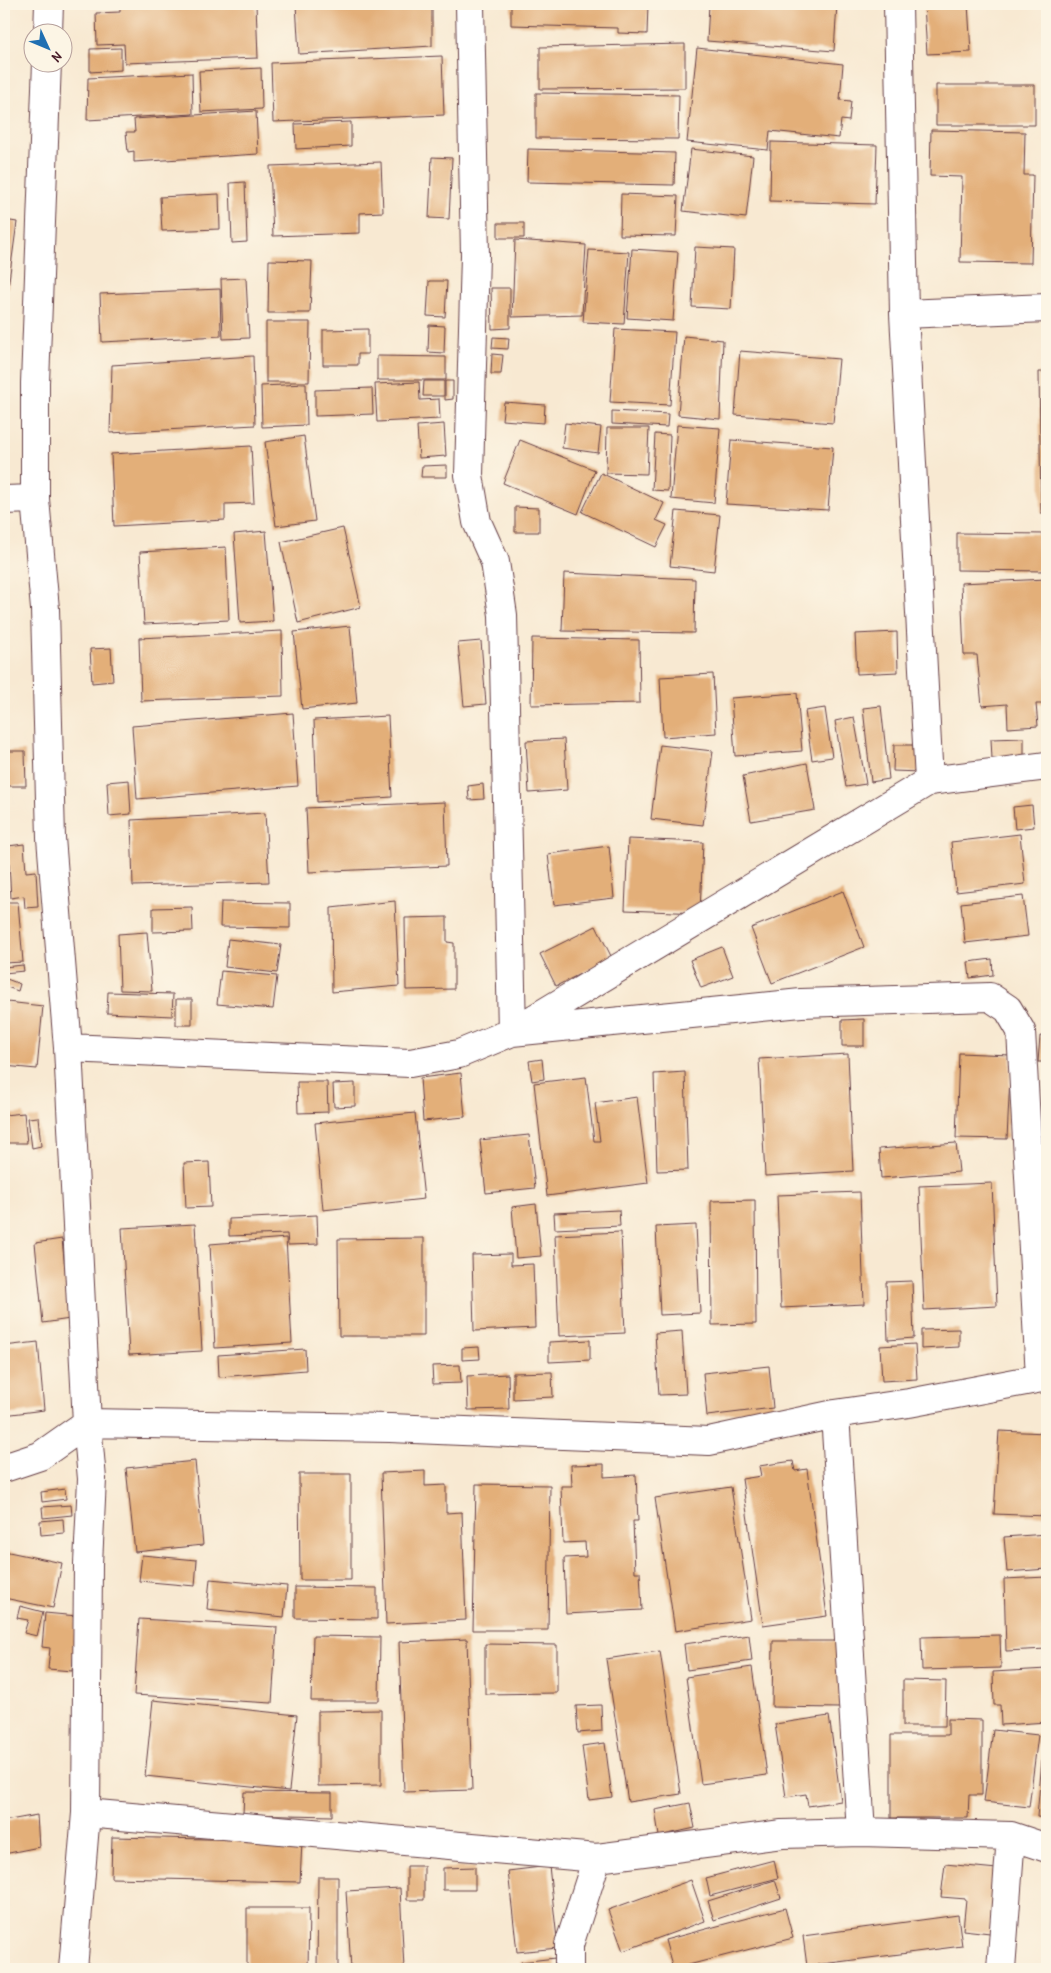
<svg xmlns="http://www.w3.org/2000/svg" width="1051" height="1973" font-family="'Patrick Hand',sans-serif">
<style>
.building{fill:#e3af79}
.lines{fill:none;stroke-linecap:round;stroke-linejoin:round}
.minor-casing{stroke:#643d44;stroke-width:30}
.minor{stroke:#fff;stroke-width:28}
</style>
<rect width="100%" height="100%" fill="#fcf5e5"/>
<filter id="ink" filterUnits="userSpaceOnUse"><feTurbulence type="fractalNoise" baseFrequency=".02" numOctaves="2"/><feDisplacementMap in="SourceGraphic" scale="10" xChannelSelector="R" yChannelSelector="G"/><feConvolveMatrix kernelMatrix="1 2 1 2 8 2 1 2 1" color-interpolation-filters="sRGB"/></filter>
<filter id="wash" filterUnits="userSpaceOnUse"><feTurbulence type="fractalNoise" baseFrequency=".0096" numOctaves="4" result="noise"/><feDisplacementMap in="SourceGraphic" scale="20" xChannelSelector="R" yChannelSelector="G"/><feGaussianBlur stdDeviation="1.12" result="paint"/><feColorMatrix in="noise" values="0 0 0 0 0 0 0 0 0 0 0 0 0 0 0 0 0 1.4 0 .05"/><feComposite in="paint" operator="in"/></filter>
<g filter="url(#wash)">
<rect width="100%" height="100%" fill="#f8e9d2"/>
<g id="blocks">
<!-- building -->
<path class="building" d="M120,4h136l2,54 -133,5 -1,-19 -27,1 -1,-32 24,-1z
M296,4h136v42l-133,8z
M511,4h137l-1,30 -29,-1v-5l-107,-3z
M709,4h128l-3,47 -127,-10z
M924,4h44l3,48 -44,2z
M685,44v44l-145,1v-42z
M121,48v22l-31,2v-23z
M697,48l146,16 -3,36 11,1 -2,20 -8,-1 -2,18 -69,-7 -2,19 -81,-8z
M442,56l2,59 -171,7 -2,-59z
M261,68l1,41 -61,3 -2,-41z
M192,73l1,41 -106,6 1,-42z
M936,85h99v40h-99z
M536,93l143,2 -1,44 -142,-1z
M256,111l2,43 -124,8v-11l-6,1 -2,-20h9l-1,-13z
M351,122v24l-55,3 -1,-25z
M931,130l94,2 -1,43h9l-2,88 -71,-1 2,-85 -32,-1z
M771,142l106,3 -2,59 -105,-3z
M528,149l147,4 -1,32 -147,-3z
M691,149l62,7 -7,62 -63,-7z
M432,157l20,1 -3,61 -20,-1z
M381,162l2,50 -23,1v20l-87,3 -3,-70z
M245,182l2,60 -15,1 -2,-60z
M219,194l1,35 -58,2 -2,-34z
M621,194l57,2 -2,40 -56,-1z
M4,220l13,2 -9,66 -4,-1z
M498,223h26v15h-26z
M515,240l71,5 -4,70 -70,2z
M695,247l39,2 -3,60 -39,-2z
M632,249l46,3 -5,69 -46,-3z
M589,250l40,2 -5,72 -41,-2z
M269,260l43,1 -2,52h-42z
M246,278l3,60 -26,1 -2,-60z
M429,281h18l-2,36 -18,-1z
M491,288h19v40l-18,1z
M220,289l1,47 -119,6 -2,-48z
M266,322h44l-1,60h-43z
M429,325l16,1 -1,27 -16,-1z
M368,329v25h-10v11h-35v-35z
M615,329l60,3 -5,73 -60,-3z
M684,336l39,4 -3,79 -42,-4z
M493,337l16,1 -1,11 -16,-1z
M740,351l99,8 -6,64 -98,-8z
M492,354l11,1 -2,19h-10z
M253,356l2,69 -145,8 2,-68z
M377,356l69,1v23h-69z
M1039,372h8v141h-6z
M424,381h20v15h-21z
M445,381h8v18l-8,1z
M419,382l1,18 19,-1 1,20 -63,3 -2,-38z
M306,384l1,41 -45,2 -1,-41z
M372,388l1,26 -58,2v-26z
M504,402l41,3 -1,18 -42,-3z
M612,411l56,3 -1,13 -55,-3z
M565,423l36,4 -3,26 -36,-5z
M444,424l2,32 -27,2 -2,-32z
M677,425l43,3 -6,75 -43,-4z
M607,428h42l-2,46 -41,-1z
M655,434l15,1 -2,56 -16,-1z
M304,436l11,85 -39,5 -11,-84z
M520,440l75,30 -17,44 -75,-31z
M731,440l102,7 -5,63 -102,-6z
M251,446l3,57 -29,1v16l-111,6 -3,-72z
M447,465v12h-26l1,-11z
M601,473l63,30 -8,17 11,5 -11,22 -74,-35z
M515,507l24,1v24h-24z
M676,511l44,4 -6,56 -44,-5z
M343,528l18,79 -63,16 -17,-81z
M266,531l7,90 -33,2 -6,-89z
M957,533l90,1v37l-90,-1z
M226,547l3,73 -85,4 -4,-72z
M564,573l131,6 -1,54 -132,-2z
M1047,579v125h-11l2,22 -30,2 -1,-24 -25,2 -5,-51h-13l-3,-72z
M350,626l7,77 -55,6 -8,-77z
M282,631l1,65 -142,5 -2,-63z
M897,632l1,40 -41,2 -2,-40z
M532,638l107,2 1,63 -109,2z
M481,641l5,63 -22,2 -6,-63z
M111,648l2,33 -21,2 -2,-34z
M713,674l3,59 -53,4 -3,-60z
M797,693l5,58 -67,5 -4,-58z
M881,706l8,73 -18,3 -8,-74z
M825,708l7,49 -20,3 -7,-49z
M293,713l5,73 -161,13 -5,-73z
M388,716l4,81 -75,5 -3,-82z
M854,717l12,67 -20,3 -11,-66z
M1024,738v19l-32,2 -1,-20z
M564,739l3,51 -38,3 -3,-52z
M660,745l53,6 -10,74 -52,-6z
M894,745h26v27l-27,-1z
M6,751h19l1,35h-19z
M807,763l8,47 -64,11 -8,-45z
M129,780l2,34 -22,2 -2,-34z
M483,784l1,15 -15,1 -1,-14z
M445,802l2,64 -138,6 -3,-64z
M1032,805l2,22 -19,2 -2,-22z
M265,813l4,69 -136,4 -2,-66z
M1020,834l5,50 -69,8 -5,-50z
M628,839l75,3 -3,71 -75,-3z
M24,844l2,28 10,-1 2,36 -13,1 -1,-12 -13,2 -3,-52z
M609,846l5,52 -60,7 -6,-51z
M843,891l21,56 -92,36 -21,-55z
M1023,896l5,40 -63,7 -4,-40z
M395,901l4,85 -67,6 -1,-84z
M4,902h14l5,60 -19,1z
M221,902l69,1v25l-70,-1z
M1046,905h1v17l-3,-1z
M192,907l1,24 -40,1v-24z
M447,917v25l7,1v46l-48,1 -1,-72z
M596,926l16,32 -56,28 -16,-32z
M147,932l5,59 -32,-1 -2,-56z
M228,939l53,6 -4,28 -52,-6z
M722,947l11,29 -32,12 -11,-28z
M992,959l1,16 -23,3 -2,-16z
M23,965l1,6 -20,2v-6z
M221,971l56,5 -4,33 -56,-5z
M4,978l16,6 -2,7 -14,-5z
M108,992l65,2 -1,22 -65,-3z
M176,999h16v26h-16z
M7,1002l36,4 -6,63 -33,-3z
M864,1019v27h-22v-26z
M1040,1036l7,1v25h-9z
M959,1053l52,2 -4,84 -51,-1z
M848,1054l5,117 -88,5 -6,-117z
M542,1059l2,20 -12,2 -3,-20z
M685,1072l3,98 -31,1 -3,-97z
M461,1073l4,44 -42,4 -3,-43z
M586,1077l8,64h6l-5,-38 42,-6 11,86 -101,13 -13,-113z
M297,1082h30l1,30 -30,1z
M355,1083v23l-21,1 -1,-23z
M24,1113l3,30h-22l-1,-28z
M415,1113l9,86 -101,11 -8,-87z
M38,1117l3,29 -9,2 -4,-30z
M529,1135l6,53 -49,5 -6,-53z
M956,1143l3,29 -78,6 -2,-29z
M209,1162l2,45 -25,1 -2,-45z
M992,1183l5,123 -73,4 -5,-124z
M860,1192l4,112 -83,4 -4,-113z
M755,1200l1,124 -44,1 -1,-124z
M536,1204l5,52 -25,2 -4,-51z
M619,1210l1,16 -65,3 -1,-16z
M317,1215l1,29 -30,1 -1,-11 -58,2v-17z
M195,1224l7,127 -73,4 -7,-127z
M696,1225l4,88 -40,2 -4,-88z
M621,1232l4,101 -66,3 -4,-101z
M286,1238l6,105 -77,5 -5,-104z
M424,1238v98h-85l-1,-97z
M62,1239l8,80 -27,4 -8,-80z
M511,1254v11l22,-1 2,64 -61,3 -2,-76z
M912,1281l2,57 -26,2 -2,-58z
M959,1329v18l-38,2v-19z
M682,1331l4,63 -27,1 -4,-62z
M590,1340v20l-41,2v-20z
M38,1342l6,68 -40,5v-69z
M915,1344l2,35 -35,2 -2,-35z
M479,1347l1,12 -18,1v-12z
M305,1349l1,21 -87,7 -1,-22z
M460,1365l1,18 -28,1 -1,-18z
M769,1366l4,42 -66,8 -4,-43z
M552,1372l1,25 -40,2v-26z
M508,1374l1,35 -41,1 -1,-34z
M999,1431l48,2v83l-53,-2z
M195,1461l8,84 -68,7 -9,-84z
M793,1461l2,10 12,-2 20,147 -64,9 -21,-146 19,-3 -2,-10z
M604,1464v13l32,-2 2,46h-5l2,51h5l2,38 -76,4 -2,-56 22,-1 -1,-15 -22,1 -2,-57h11l-1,-21z
M425,1471v15l21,-1v28l16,-1 4,108 -80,4 -5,-151z
M299,1474h52v106h-51z
M476,1484l74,1 -2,145h-75z
M731,1487l20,132 -76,12 -20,-133z
M65,1489l1,10 -24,3 -1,-10z
M71,1505l1,10 -29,3 -1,-11z
M63,1519l1,14 -23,2 -1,-14z
M1047,1534v35l-40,3 -3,-35z
M4,1551l58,12 -9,45 -49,-10z
M142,1555l55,5 -2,26 -56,-5z
M1047,1577v72l-41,2 -2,-72z
M210,1579l77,7 -3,31 -77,-8z
M295,1587l82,1v31l-82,-1z
M20,1606l23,6 -6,24 -13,-3 4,-13 -11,-2z
M45,1613l32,3 -5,55 -24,-2 2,-21 -8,-1z
M139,1619l138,8 -5,76 -138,-8z
M749,1635l3,26 -65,9 -3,-26z
M1000,1635l1,33 -79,2 -1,-33z
M313,1636l67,1 -1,64h-68z
M467,1639l5,151 -68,2 -5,-150z
M773,1641h67v67l-68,-1z
M485,1644l72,1v48l-72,1z
M660,1651l21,143 -53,8 -22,-143z
M752,1667l15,108 -66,9 -15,-107z
M1047,1669v53l-46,3 -1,-20h-6l-1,-33z
M903,1680l43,1 -1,45h-42z
M4,1692l4,1 -3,25h-1z
M153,1700l144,15 -8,76 -144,-15z
M601,1705l1,26 -24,2 -2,-27z
M381,1710v75l-63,1v-75z
M829,1716l12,85 -33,5 -2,-12 -20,3 -11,-73z
M948,1719l34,1v75h-13l-1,23h-77v-83h57z
M1045,1726h2v92l-10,-1z
M993,1730l45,5 -9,72 -45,-5z
M605,1743l7,54 -23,3 -7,-54z
M244,1792l88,1v23l-89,-2z
M690,1803l5,25 -36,8 -4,-26z
M37,1815l2,32 -35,7v-33z
M112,1837l190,4 -2,41 -189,-4z
M774,1860l4,18 -68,18 -4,-18z
M945,1864l52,5 -7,64 -27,-3 3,-31 -25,-2z
M407,1866h17v34h-17z
M549,1866l9,82 -41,4 -9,-81z
M475,1867v23h-32v-22z
M318,1877h20v92h-21z
M691,1880l14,41 -82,30 -15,-41z
M775,1880l6,18 -67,22 -6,-19z
M400,1888l4,81h-53l-5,-78z
M247,1908h62l-1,61h-61z
M785,1908l8,30 -120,31 -8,-29z
M958,1915l4,31 -155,20 -4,-30z
M555,1958l1,11h-34l-1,-7z"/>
</g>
</g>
<g filter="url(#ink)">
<use href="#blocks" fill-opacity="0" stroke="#643d44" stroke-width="1"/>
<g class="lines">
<!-- minor casing -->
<g class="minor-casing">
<path id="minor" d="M470,4l5,251 -6,220 8,47 18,40 8,53 9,417 289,-29 189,-6 18,12 13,22 19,346
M898,4l6,310 25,467
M48,32l1,-28
M47,62l-12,321v116l10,110 6,229 17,210 19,375 5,56 -4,85 -2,249 -13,156
M904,314l143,-6
M4,500l31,-1
M68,1048l342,15 49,-9 53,-22 417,-251 118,-15
M835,1414l26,418
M4,1468l36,-12 47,-33 303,5 319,13 126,-27 74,-11 138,-26
M86,1813l511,45 185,-24 79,-2 150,4 36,12
M569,1969v-24l28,-87
M1001,1969l10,-133"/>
</g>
<!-- minor -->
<use href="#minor" class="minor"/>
</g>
</g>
<!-- margin -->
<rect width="1051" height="1973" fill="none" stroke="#fcf5e5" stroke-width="20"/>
<!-- north arrow -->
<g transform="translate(48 48) rotate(134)"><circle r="24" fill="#fcf5e5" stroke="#b59f9b"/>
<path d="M0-4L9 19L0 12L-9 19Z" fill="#1f6fb2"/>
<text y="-8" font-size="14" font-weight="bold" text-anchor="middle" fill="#4a1f2b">N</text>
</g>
</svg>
